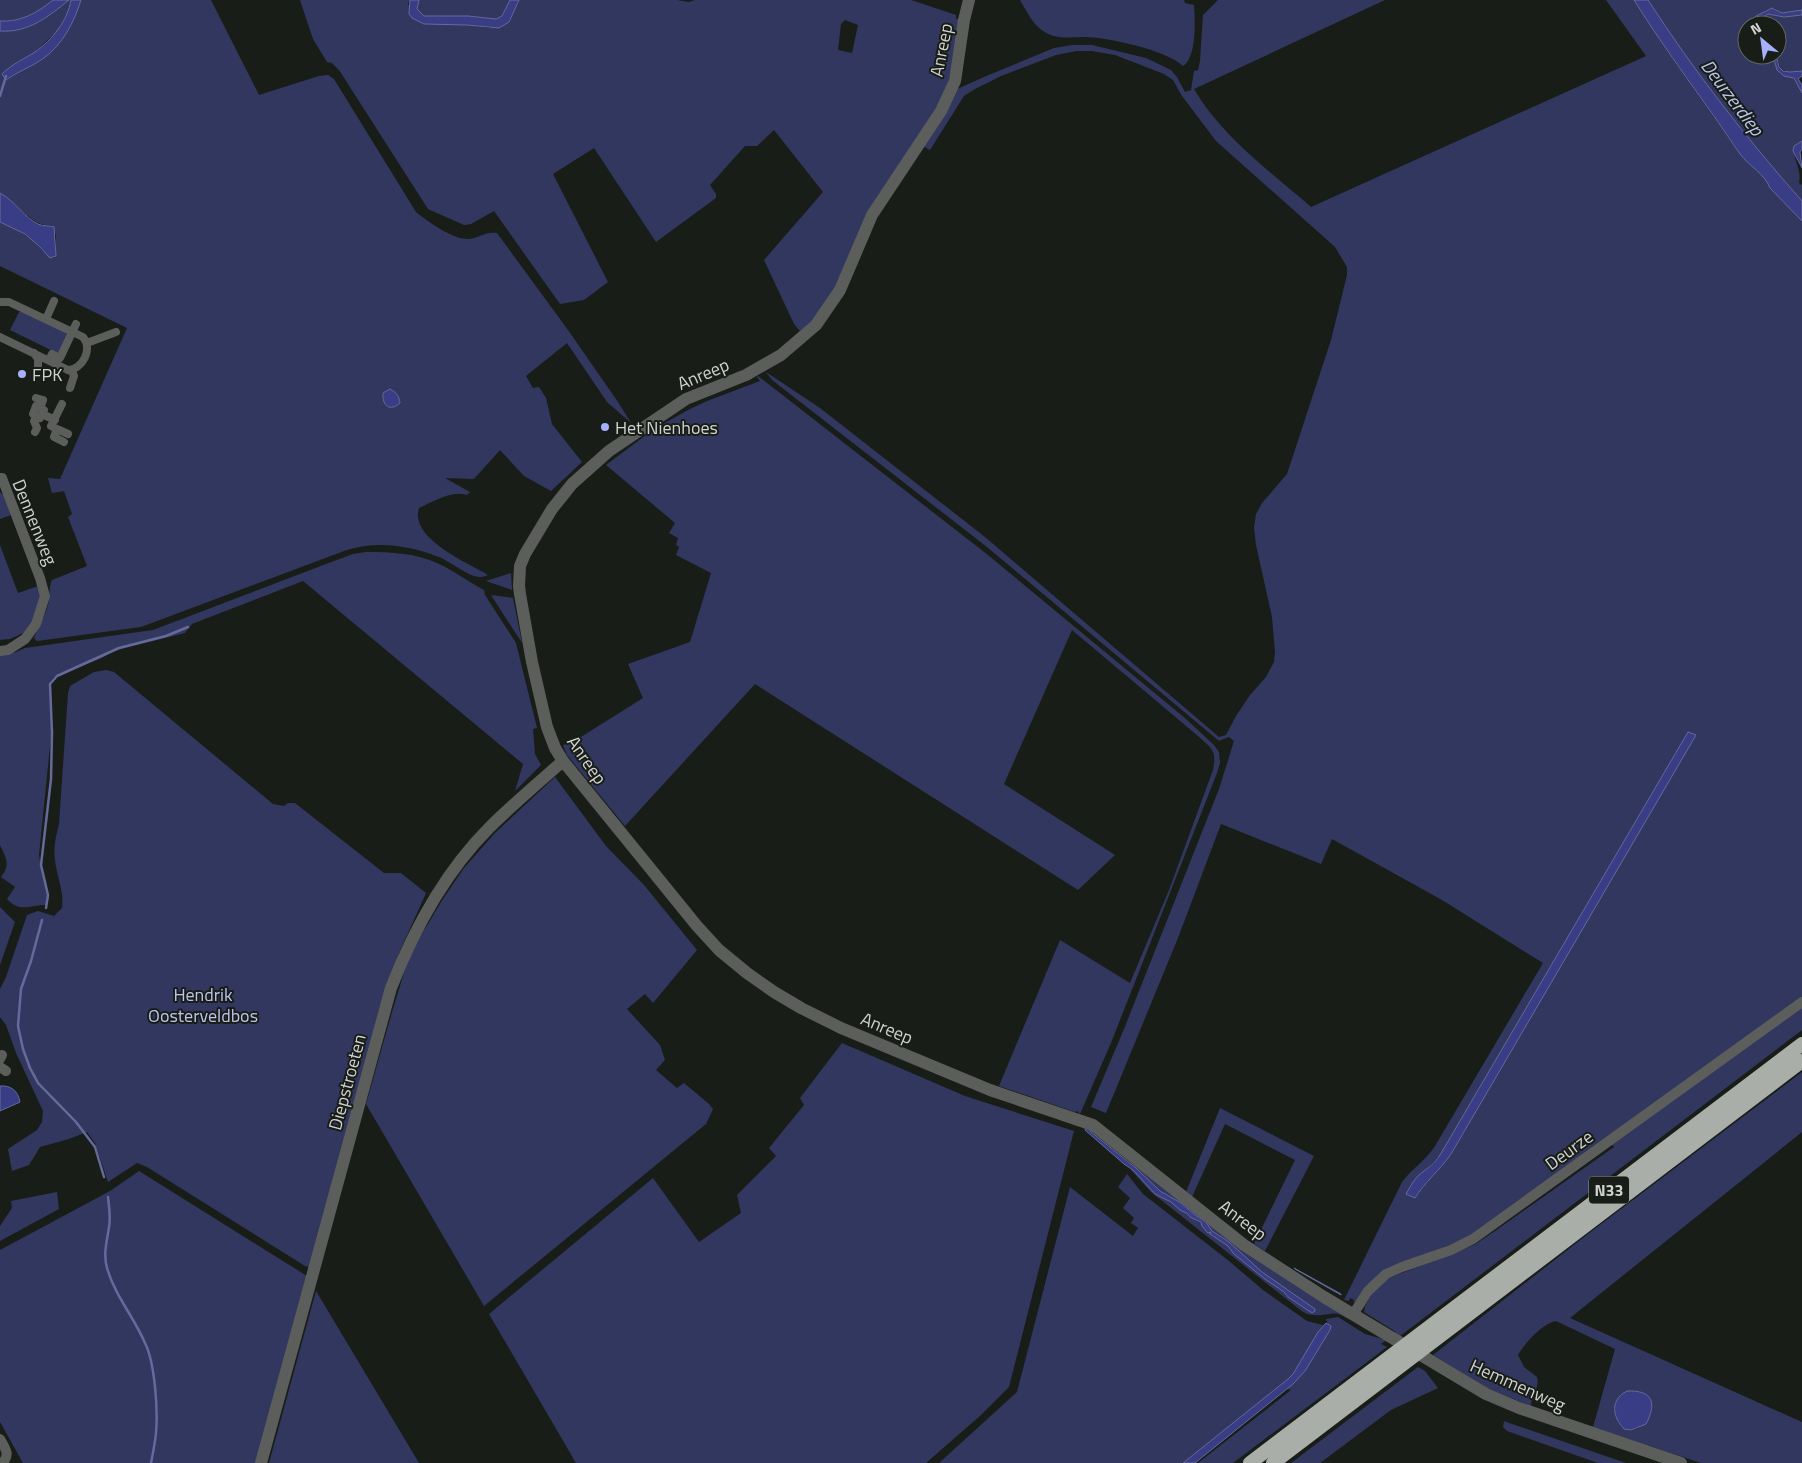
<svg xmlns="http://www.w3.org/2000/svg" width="1802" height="1463" font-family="'Titillium Web',sans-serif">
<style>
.green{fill:#323760;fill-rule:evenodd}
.water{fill:#383d85;stroke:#666a9b}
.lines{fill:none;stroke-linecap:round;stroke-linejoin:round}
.stream{stroke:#666a9b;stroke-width:2.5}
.pedestrian{stroke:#5c5e5b;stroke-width:8}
.minor{stroke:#5c5e5b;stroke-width:10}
.tertiary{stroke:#5c5e5b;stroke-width:12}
.trunk{stroke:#aaaea8;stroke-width:14}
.poi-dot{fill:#a5b1fc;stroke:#191d17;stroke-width:2}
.labels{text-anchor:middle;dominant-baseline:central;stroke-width:4;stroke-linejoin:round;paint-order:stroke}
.shield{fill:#191d17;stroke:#999c98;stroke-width:1}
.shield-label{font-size:16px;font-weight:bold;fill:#d0d3cf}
.street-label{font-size:18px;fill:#d0d3cf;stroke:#191d17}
.poi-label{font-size:18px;fill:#d0d3cf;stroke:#191d17;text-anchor:start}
.park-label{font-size:18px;fill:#bdc5ef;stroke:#191d17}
.water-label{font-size:19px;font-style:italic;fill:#bcc5ee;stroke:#191d17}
</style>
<rect width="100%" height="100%" fill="#191d17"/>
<!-- green -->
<path class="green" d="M0,0h53c-16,13 -32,22 -53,21z
M69,0h2l-1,9 -13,22 -22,21 -21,12 -7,16c11,-9 26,-13 37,-22 19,-15 29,-36 37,-58h130l48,95 60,-19 9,-1 6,4 82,133c12,10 38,28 53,27 10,-1 17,-8 28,-6l71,97 50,72 13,21 -24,-21 -40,-59 -41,33 7,12 6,-1 7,11 6,26 30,38 -31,29 -27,-15 -24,-26 -26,29 -29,-1 25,14 -3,3c-16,-5 -34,7 -48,13 -10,30 47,54 69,67 -3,1 -5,2 -8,2 -9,1 -31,-16 -41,-20 -30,-12 -64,-17 -95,-6l-203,76 -104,14 -3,-3c5,-12 13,-25 15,-38 1,-7 0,-13 3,-20l35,-14 -19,-49 4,-3 -8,-23 -12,2 -4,-15 12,1 67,-151 -127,-62v-44c11,5 23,10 32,18 8,7 12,14 22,18l2,-2v-21l-5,-10c-16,4 -36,-24 -51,-32v-162c30,1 47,-14 69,-31z
M300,0h110l-2,4 16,20 43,1 22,3 20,-6 10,-22h158l12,2 6,-2h216l45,15v4h4l-3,26 -10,44 -112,201 -19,28 -16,13 -6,-7 -30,-64 59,-68 -49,-62 -17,16h-12l-35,39 6,9v4l-60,44 -62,-94 -41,26 55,108 -24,18 -24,4 -66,-93 -23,13 -7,1 -36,-16 -89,-139 -7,-7 -5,-1 -14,-23zM845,20l13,5 -6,28 -14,-3 3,-26z
M419,0h91l-8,16 -6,3 -28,-3h-44l-7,-7z
M1020,0h164l1,3 9,2c1,15 3,52 -11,61 -16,-16 -77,-29 -99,-29 -15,0 -28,3 -41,-6 -10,-6 -17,-21 -23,-31z
M1218,0h167l-191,89c28,48 76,82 117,118l335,-151 -40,-56h28c33,53 70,103 106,154 9,12 25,20 31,34l31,33v777l-331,239 -58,22 -60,44 1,-3 -4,-2 -1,3 -5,-1 58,-118c10,-13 24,-22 33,-36l108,-183 -101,-63 -110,-61 -11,25 -100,-40 -43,114 -72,175 -15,-6 33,-78 95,-240 15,-48 -5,-4 -10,4 -232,-194 -215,-167 -6,-8 54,36 165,129 234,200 7,-2 10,-19 14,-21 16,-18 8,-15 1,-10 -3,-35 -16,-72 -2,-17 2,-14 6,-11 25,-29 44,-134 16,-65v-8l-12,-20 -119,-106 -34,-45 -9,-16 -9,-6 -49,-19 -23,-4h-15l-21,4 -55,21 -26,13 -11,7 -34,54 -7,-4 32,-56 29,-13 70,-29 18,-3h20l54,13 25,12 6,7 8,15 6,-2 3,-19 4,-1 2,-9 3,-46zM1688,732l7,3 -244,419c-11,16 -25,28 -36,44l11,-28 14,-15z
M1648,0h154v10l-20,3 -8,-5 -8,2 -11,7 1,8h-9v30h26c4,16 4,18 21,23l8,15v48l-8,5c-1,16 8,22 5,37l3,2v16c-56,-63 -108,-130 -154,-201z
M1768,14l16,3 18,-2v56l-12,1 -9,-3 -5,-14 1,-30h-16l-1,-3 3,-5z
M22,310l46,22 -2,2 2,1 -9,19 -49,-24 9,-18h2z
M758,376l230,179 198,164 28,26 5,7 1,11 -3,10 -106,270 -31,71 -3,-3 -2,1 -76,-26 61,-146 70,43 39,-93 44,-120c4,-20 -1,-21 -15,-34l-126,-106 -68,154 111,71 -37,35 -323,-206 -130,142 -58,-71 -4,-10 10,-3 70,-44 -15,-34 62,-22 21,-69 -35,-18 3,-8 -3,-2 2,-7 -9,-5 6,-10 -69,-58 48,-36 34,-19 19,-9 53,-20 -3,-4z
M0,492l4,3 7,20 -11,4z
M0,545l18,48 20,-7 3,12 -9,23 -9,12 -13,6 -10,1z
M366,552c26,0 50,1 73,12 16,7 29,18 45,26l1,5 31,48 21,85 -4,1 2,25 6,11 -26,26 8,-27 -220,-183 -111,43 -7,9 -72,18 -11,7 -48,19 -4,5 1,54 -12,119c2,17 11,32 8,50 -18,0 -27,8 -40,-6l8,-12 -14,-10c10,-13 5,-19 -1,-32v-190l16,-3 9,-4 128,-18 181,-69 19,-7z
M511,573l1,17 -26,-9z
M491,595l22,3 9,45z
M106,670l8,2 159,132 11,2 4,-3h7l89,70h17l25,20 -27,60 -90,314 -4,-1 -158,-99 -10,-4 -29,19 -13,-39 -8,-11 -18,7 -29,8 -11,18 -17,6 -4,-22 29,-19 5,-8 1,-11 -27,-58 -10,-28 -6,-8v-28l6,-12 21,-62 11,-4 16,5 8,-8c2,-19 -5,-30 -7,-48 -2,-12 1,-24 4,-36l9,-131 2,-7 24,-14z
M555,777l51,69 38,39 53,65 -44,53 -8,-9 -18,15 33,36 5,15 -9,10 21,18 7,-5 25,21 4,5 -7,15 -222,182 -118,-202 26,-92 15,-49 7,-16 29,-48 21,-31 31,-35z
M0,907l15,15 -15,43z
M1802,1007v23l-411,313 -6,-2 -4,3 6,3 -154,116h-35l93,-73 -4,-1 17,-18 26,-41 -4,-11 12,-2 27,17 21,6 10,-8 -32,-20 1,-6 11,-19 13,-9 85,-33 21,-14 119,-84 -2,-3z
M842,1043l123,53 109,35 -65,256 -28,28 -55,48h-350l-87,-149 164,-136 46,64 42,-29 -4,-18 39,-39 -7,-8 35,-43 -4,-7z
M1802,1072v60l-232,186 232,104v41h-101l-108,-36 22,-78 -59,-28c-13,2 -32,23 -38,34l6,12 13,10c3,12 -6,19 -6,29l-42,-17 -56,-34 151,-118zM1614,1406l25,22 -8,2 -7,-1 -4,-4z
M1220,1108l94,48 -49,95 -11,-7 41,-84 -70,-36 -33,73 -6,-5z
M1131,1163l218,153 -1,3c-15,-11 -19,-2 -35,-4 -5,0 -10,-3 -14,-6l-148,-117 -20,-22z
M139,1171l168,105 -51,187h-233l-23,-41v-172l110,-59z
M1127,1174l16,20 86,67 34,29 44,31 16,4 -30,49 -5,5 -105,84h-244l78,-71 53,-205 63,49 5,-8 -7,-5 3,-5 -11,-10 7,-10 -12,-11z
M57,1192l2,17 -59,32v-15l12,-18 -1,-7z
M316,1291l103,172h-150z
M1418,1367l7,4 13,17 -47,22 -71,53h-29z
M1504,1421l8,3 114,39h-28l-91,-32 -4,-4z"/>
<!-- water -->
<path class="water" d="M53,0h16c-21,17 -41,33 -69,31v-10c21,1 37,-8 53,-21z
M71,0h10c-7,22 -18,44 -37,58 -12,9 -26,13 -38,22l-4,-6c10,-10 22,-15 33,-22 17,-12 33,-32 36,-52z
M410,0h9l-2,9 7,7h44l28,3 6,-3 8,-16h9l-10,22 -10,6 -32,-3 -43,-1 -12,-6 -3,-4z
M1634,0h14c46,71 98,138 154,201v20l-32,-33c-5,-14 -21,-22 -30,-34 -35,-52 -73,-101 -106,-154z
M1772,8l10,5 20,-3v5l-18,2 -16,-3 -7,5v6h-5v-9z
M1773,55h3l3,12 4,4 7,1 12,-1v5l-4,3 4,6v8l-8,-15 -10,-2 -7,-6z
M1802,141v8l-2,3 2,16 -9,-17 1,-5z
M0,193c15,8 25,25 38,31 6,3 11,1 16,3l2,29 -6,2 -11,-12 -14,-12 -25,-12z
M390,389c7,4 9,7 10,14 -10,9 -18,3 -17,-10z
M1688,732l8,3 -245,419c-11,16 -26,28 -36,44l-9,-4c4,-7 8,-15 14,-20 8,-6 14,-10 20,-19z
M0,1086c11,-1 18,5 20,16l-20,9z
M1086,1126l3,1 2,5 45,36 24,23 21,12 14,12 11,7 6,9 17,11 33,30 53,37v2l-3,2 -24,-16 -4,-5 -19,-13 -31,-25 -6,-8 -18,-12 1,-2 -3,1 -6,-7 -1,-4 -11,-5 -2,-3 -8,-4 -9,-8 -16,-8 -22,-24 -9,-6 -39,-34z
M1294,1268l47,26v1l-46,-26z
M1326,1323l5,3 -1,4 -25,41 -12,13 -98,79h-12l105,-84 5,-5 25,-42z
M1627,1391c26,-1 30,12 19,33l-15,6 -7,-1c-12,-13 -14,-29 3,-38z"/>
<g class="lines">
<!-- stream -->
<path class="stream" d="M0,96l6,-20
M46,908l2,-13 -7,-30 10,-86 1,-46 -2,-49 7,-8 62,-28 47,-12 22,-9
M42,920l-11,41 -10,28 -3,37 5,23 7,19 8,15 38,39 19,25 9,30
M108,1197c1,10 3,20 1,30 -2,14 -6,27 -2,41 8,28 27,49 38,75 10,20 13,67 11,90 -1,10 -3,20 -5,30"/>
<!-- pedestrian -->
<path class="pedestrian" d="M0,302h9l74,35c10,12 0,32 -15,33l-68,-33
M46,319l8,-18
M87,343l29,-11
M34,353l4,6v7
M49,360l3,-6 8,4 16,-34
M68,370l4,1 2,5 -4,12
M36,398l7,2 -3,8 4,2 -2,4 13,6
M40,408l-4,-2 -3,8 7,4 2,-4
M57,429l-6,-3 11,-22
M35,432l2,-4 -3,-7 3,-5
M64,442l-10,-5 3,-8 11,5"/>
<!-- minor -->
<path class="minor" d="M0,478h2l38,100 5,18 -9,28 -11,15 -17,11 -8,1
M0,1059l2,-4
M0,1067l6,4
M1354,1313l14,-22 18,-17 16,-7 49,-17 22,-11 329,-237
M0,1439c5,9 11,16 2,24"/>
<!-- tertiary -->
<path class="tertiary" d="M969,0l-5,20 -9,61 -14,30 -69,104 -32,75 -24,35 -35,30 -35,20 -60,24 -77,52 -37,33 -20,25 -27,45 -5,12 -1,20 1,8 12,68 15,65 8,21 8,13 134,165 22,24 28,23 27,19 27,16 40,20 149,62 103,35 151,120 80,52 162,97 33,14 162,55
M261,1463l130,-475c23,-59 53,-115 98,-160 24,-24 49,-45 74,-67"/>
<!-- trunk -->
<path class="trunk" d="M1250,1463l552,-419
M1273,1463l529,-402"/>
</g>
<!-- markers -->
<g class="poi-dot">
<circle cx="22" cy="374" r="5"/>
<circle cx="605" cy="427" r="5"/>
</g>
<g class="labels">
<!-- shield labels -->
<rect class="shield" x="1589" y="1176.5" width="40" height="27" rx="4"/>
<g class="shield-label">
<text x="1609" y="1190">N33</text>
</g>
<!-- street labels -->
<g class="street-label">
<text transform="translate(941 50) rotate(-79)">Anreep</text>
<text transform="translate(703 374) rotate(-23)">Anreep</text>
<text transform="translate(35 522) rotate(68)">Dennenweg</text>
<text transform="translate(587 760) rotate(55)">Anreep</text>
<text transform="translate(887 1028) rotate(23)">Anreep</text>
<text transform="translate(347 1082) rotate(-75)">Diepstroeten</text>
<text transform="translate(1569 1150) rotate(-36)">Deurze</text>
<text transform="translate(1243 1220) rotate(37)">Anreep</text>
<text transform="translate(1518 1385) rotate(24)">Hemmenweg</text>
</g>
<!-- poi labels -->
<g class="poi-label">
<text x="32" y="374">FPK</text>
<text x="615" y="427">Het Nienhoes</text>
</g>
<!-- park labels -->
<g class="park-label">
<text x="203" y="994">Hendrik<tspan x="203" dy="21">Oosterveldbos</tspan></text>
</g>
<!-- water labels -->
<g class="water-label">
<text transform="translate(1733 97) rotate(53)">Deurzerdiep</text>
</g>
</g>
<!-- north arrow -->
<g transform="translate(1762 40) rotate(331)"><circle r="24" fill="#191d17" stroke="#626661"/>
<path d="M0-4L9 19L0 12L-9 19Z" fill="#a5b1fc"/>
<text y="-8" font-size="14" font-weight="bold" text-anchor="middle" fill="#d0d3cf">N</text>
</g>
</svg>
